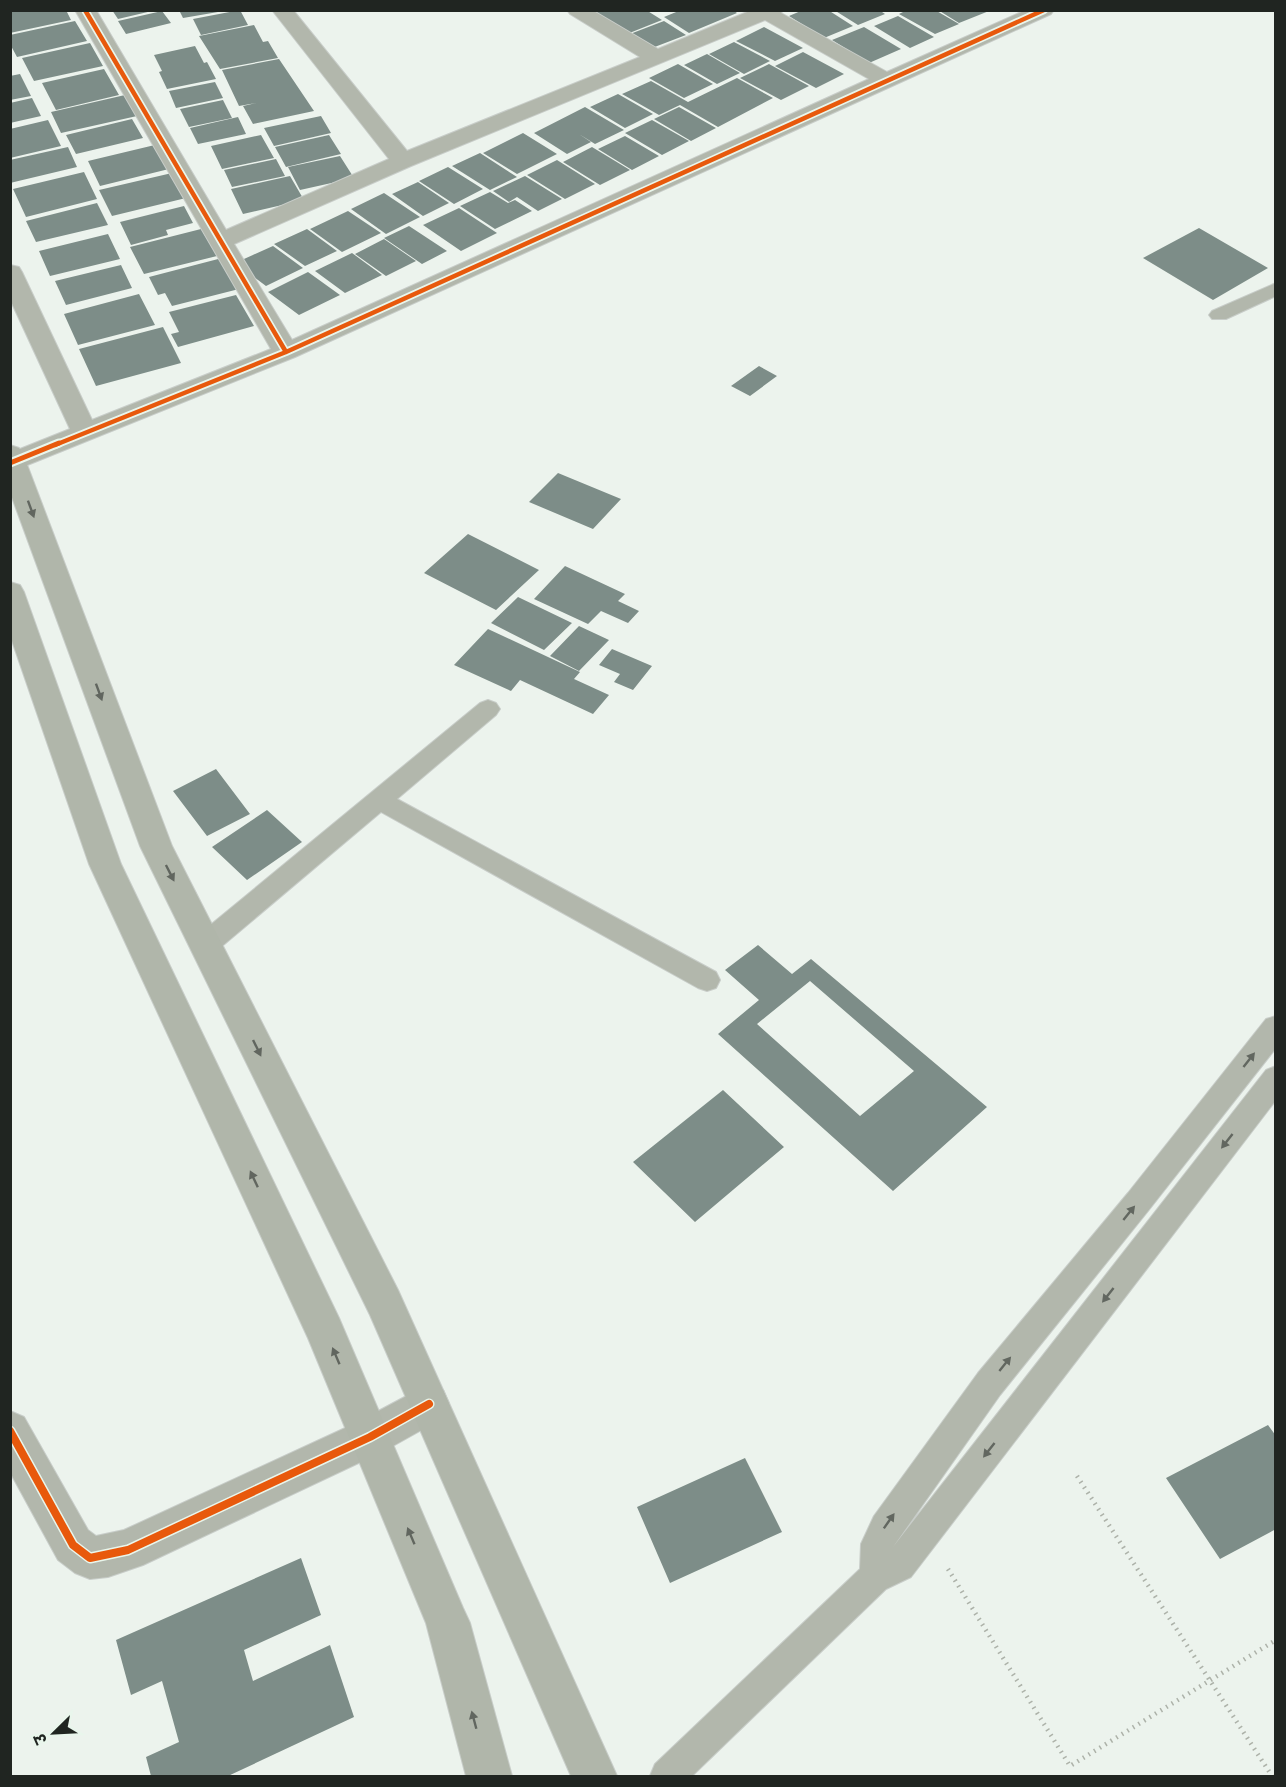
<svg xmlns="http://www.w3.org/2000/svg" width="1286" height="1787" font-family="Poppins,'Noto Sans Devanagari',sans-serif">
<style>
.building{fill:#7d8d88;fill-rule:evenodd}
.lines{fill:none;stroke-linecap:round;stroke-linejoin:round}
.lane-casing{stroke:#c8cdc9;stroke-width:2}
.street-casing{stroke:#c8cdc9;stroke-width:2}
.secondary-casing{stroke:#c8cdc9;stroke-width:2}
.path{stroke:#adb2a9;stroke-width:4.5;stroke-dasharray:1.5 5;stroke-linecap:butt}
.lane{fill:#b2b7ac;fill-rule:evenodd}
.street{fill:#b2b7ac;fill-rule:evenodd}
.secondary{fill:#b0b6aa;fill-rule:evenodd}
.cycleway-far2-casing{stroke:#e9f6ec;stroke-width:8}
.cycleway-far1-casing{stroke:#e9f6ec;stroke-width:9}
.cycleway-casing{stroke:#e9f6ec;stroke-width:11}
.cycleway-far2{stroke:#e8590c;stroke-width:4.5}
.cycleway-far1{stroke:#e8590c;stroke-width:5}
.cycleway{stroke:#e8590c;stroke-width:8}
.oneway{fill:#61665f}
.oneway2{fill:#626760}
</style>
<rect width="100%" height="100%" fill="#ecf3ed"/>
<!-- building -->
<path class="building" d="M19,10h47l5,10 -61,13v-21z
M112,10h40v1l-34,8z
M179,10h39v2l-35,6z
M240,10l8,15 -47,10 -8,-16z
M591,10h55l16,10 -35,14z
M681,10h52l4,3 -48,20 -25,-16z
M803,10h25l25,16 -29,12 -35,-22z
M834,10h45l6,4 -27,11z
M907,10h28l24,14 -24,10 -36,-20z
M938,10h51v1l-30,12z
M162,11l9,12 -45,11 -8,-13z
M898,16l36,21 -24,11 -36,-22z
M75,21l12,20 -70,16 -7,-13v-9z
M664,21l22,14 -34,13 -22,-14z
M254,25l9,17 5,-1 10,17 -58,11 -21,-33z
M764,27l39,21 -28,13 -39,-20z
M864,27l37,22 -32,14 -37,-23z
M734,42l36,19 -26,13 -35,-20z
M90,43l13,23 -69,15 -12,-23z
M195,46l9,17 3,-1 9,17 -49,10 -8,-17 3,-1 -8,-16z
M803,52l41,22 -28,14 -41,-22z
M707,54l33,19 -23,11 -33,-19z
M279,59l35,52 -61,13 -10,-18 13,-3 -17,3 -17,-36z
M678,64l35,20 -29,14 -35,-20z
M769,64l40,22 -28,14 -41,-22z
M104,69l15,26 -63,15 -14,-27z
M20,74l11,22 -21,4v-24z
M737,78l36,20 -55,29 -38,-22 -21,10 -37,-21 29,-13 37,21z
M215,82l8,16 -47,10 -7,-17z
M618,94l35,20 -28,14 -35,-21z
M125,95l12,21 -76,17 -10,-21z
M32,98l9,18 -31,7v-20z
M223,100l9,18 -43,9 -9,-18z
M585,107l39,23 -29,14 -16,-10 12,8 -24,12 -33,-21z
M679,107l37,21 -25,13 -37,-22z
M321,116l10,17 -57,13 -10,-18z
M238,117l8,17 -48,10 -8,-16z
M132,119l11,19 -67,16 -10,-19z
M48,120l13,26 -51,12v-29z
M652,120l37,21 -27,14 -37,-22z
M523,133l34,21 -40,20 -34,-21z
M261,135l13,23 -52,11 -11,-23z
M329,135l12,19 -55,13 -11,-20z
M625,136l34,20 -27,14 -34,-21z
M159,144l14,24 -73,18 -12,-25z
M68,147l9,20 -67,16v-23z
M592,147l38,23 -30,15 -37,-23z
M480,153l37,24 -27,13 -38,-24z
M340,156l14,22 -54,12 -12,-23z
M276,159l9,17 -53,11 -8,-17z
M557,160l38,24 -30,15 -38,-24z
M448,167l35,22 -29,15 -35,-23z
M84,172l13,27 -71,18 -13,-28z
M172,173l14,25 -74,18 -13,-26z
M290,176l14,24 -61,14 -12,-25z
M525,176l37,23 -24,12 -21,-14 -8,5 -16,-11z
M418,182l31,21 -26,13 -31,-22z
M490,192l18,11 7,-3 17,11 -37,18 -35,-23z
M384,193l36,24 -34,17 -35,-25z
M97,203l11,22 -72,17 -10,-21z
M184,206l9,17 -27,7 2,5 -37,10 -11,-23z
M459,208l38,25 -36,18 -38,-26z
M348,211l33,22 -39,19 -32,-23z
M409,226l38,25 -25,13 -38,-26z
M1199,228l69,40 -55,32 -70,-42z
M201,229l16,27 -73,18 -14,-27z
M307,229l30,22 -32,15 -31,-22z
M108,234l12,25 -70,17 -11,-25z
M384,239l32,22 -30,15 -31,-22z
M273,246l30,22 -37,18 -31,-23z
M352,253l30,22 -37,18 -30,-22z
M222,258l17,31 -67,17 -7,-13 -7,2 -9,-18z
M121,265l11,23 -66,17 -11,-24z
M308,272l32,23 -41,20 -31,-23z
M139,294l16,31 -77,20 -14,-31z
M236,295l18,31 -76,21 -7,-13 8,-2 -10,-20z
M163,327l18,36 -85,23 -17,-37z
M759,366l18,10 -27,20 -19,-10z
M558,473l63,26 -28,30 -64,-27z
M468,534l71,36 -43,40 -72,-37z
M565,566l60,28 -7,7 21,10 -11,12 -27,-12 -13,13 -54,-25z
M518,597l54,26 -28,27 -53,-27z
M579,626l30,14 -30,31 -29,-15z
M488,629l92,43 -6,7 35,16 -16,19 -73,-34 -9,11 -57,-26z
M612,649l40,17 -19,24 -19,-8 6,-8 -21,-9z
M216,769l34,45 -43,22 -34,-45z
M267,810l35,32 -55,38 -35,-33z
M758,945l34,29 19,-15 176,148 -94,84 -175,-157 41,-34 -34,-30zM810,981l104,90 -54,45 -103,-92z
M723,1090l61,57 -89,75 -62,-60z
M1268,1425l8,11v93l-56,30 -54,-81z
M745,1458l37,74 -112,51 -33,-76z
M301,1558l20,57 -77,35 9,31 77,-36 24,72 -126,59h-77l-5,-19 33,-15 -17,-61 -31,14 -15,-55z"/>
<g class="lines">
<!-- lane casing -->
<g class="lane-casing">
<path id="lane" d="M1276,283v13l-50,23h-14l-3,-4 3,-4z
M488,700l8,3 4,6 -4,6 -99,84 319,173 4,8 -4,8 -9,3 -9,-3 -317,-176 -166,140 -9,3 -9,-3 -4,-8 4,-8 283,-233z
M1276,1016v32l-128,163 -148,184 -107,152 373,-477 10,-4v34l-365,477 -25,12 -194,187h-42l5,-12 205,-195 1,-25 13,-28 104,-143 150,-180 138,-174z"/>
</g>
<!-- street casing -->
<g class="street-casing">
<path id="street" d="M75,10h21l130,220 163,-71 -117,-149h21l114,141 233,-94 -70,-43 -3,-4h25l66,39 94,-39h31l-2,3 106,59 139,-62h28l-3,4 -756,343 -285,115v-19l60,-24 -60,-130v-34l9,2 3,5 70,148 179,-71zM765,20l104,59 -577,261 -58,-96 177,-78z
M429,1384l14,6 6,14 -6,14 -59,33 -241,114 -35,12 -18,2 -15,-6 -17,-13 -48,-88v-61l14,6 64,113 8,6 28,-6 232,-107z"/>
</g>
<!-- secondary casing -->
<g class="secondary-casing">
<path id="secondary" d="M10,445l9,3 4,6 149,392 226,444 219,486h-46l-201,-461 -230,-469 -130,-354z
M10,582l10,3 4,7 97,272 218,454 124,290 7,15 42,153h-46l-40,-153 -118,-285 -219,-474 -79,-229z"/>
</g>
<!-- path -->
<path class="path" d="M1077,1476l195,300
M948,1569l122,197 206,-126"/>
<!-- lane -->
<use href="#lane" class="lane"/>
<!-- street -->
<use href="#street" class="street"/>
<!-- secondary -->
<use href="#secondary" class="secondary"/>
<!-- cycleway-far2 casing -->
<g class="cycleway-far2-casing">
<path id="cycleway-far2" d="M85,10l201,342
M55,445l231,-93 758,-342"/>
</g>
<!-- cycleway-far1 casing -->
<g class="cycleway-far1-casing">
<path id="cycleway-far1" d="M10,463l49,-20"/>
</g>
<!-- cycleway casing -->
<g class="cycleway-casing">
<path id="cycleway" d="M10,1431l63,114 17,13 38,-8 242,-113 59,-33"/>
</g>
<!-- cycleway-far2 -->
<use href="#cycleway-far2" class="cycleway-far2"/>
<!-- cycleway-far1 -->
<use href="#cycleway-far1" class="cycleway-far1"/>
<!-- cycleway -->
<use href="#cycleway" class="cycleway"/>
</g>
<!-- one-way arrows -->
<defs><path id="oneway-solid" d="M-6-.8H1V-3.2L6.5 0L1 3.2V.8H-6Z" transform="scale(1.5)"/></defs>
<g class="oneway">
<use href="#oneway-solid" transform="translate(31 509) rotate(70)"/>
<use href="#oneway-solid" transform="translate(99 692) rotate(70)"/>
<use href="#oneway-solid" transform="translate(170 873) rotate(63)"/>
<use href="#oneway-solid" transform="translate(257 1048) rotate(64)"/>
<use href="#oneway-solid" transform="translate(254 1179) rotate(-115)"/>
<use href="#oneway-solid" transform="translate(336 1356) rotate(-113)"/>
<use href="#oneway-solid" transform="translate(411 1536) rotate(-113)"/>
<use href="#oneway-solid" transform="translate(474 1720) rotate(-105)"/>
</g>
<g class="oneway2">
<use href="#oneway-solid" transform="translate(1249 1060) rotate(-52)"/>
<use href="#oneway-solid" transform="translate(1227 1141) rotate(128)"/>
<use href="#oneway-solid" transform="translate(1129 1213) rotate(-51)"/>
<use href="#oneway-solid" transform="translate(1108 1295) rotate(128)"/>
<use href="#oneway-solid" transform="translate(1005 1364) rotate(-51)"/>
<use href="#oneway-solid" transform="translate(989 1450) rotate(128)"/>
<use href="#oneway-solid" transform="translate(889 1521) rotate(-55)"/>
</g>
<!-- border -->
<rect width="1286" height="1787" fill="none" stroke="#202521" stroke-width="24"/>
<!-- north arrow -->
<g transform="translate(54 1733) rotate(246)" stroke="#e9f6ec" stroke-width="4.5" paint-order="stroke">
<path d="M0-4.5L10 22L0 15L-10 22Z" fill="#202521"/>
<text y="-9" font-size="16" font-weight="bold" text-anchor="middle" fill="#202521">उ</text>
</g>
</svg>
